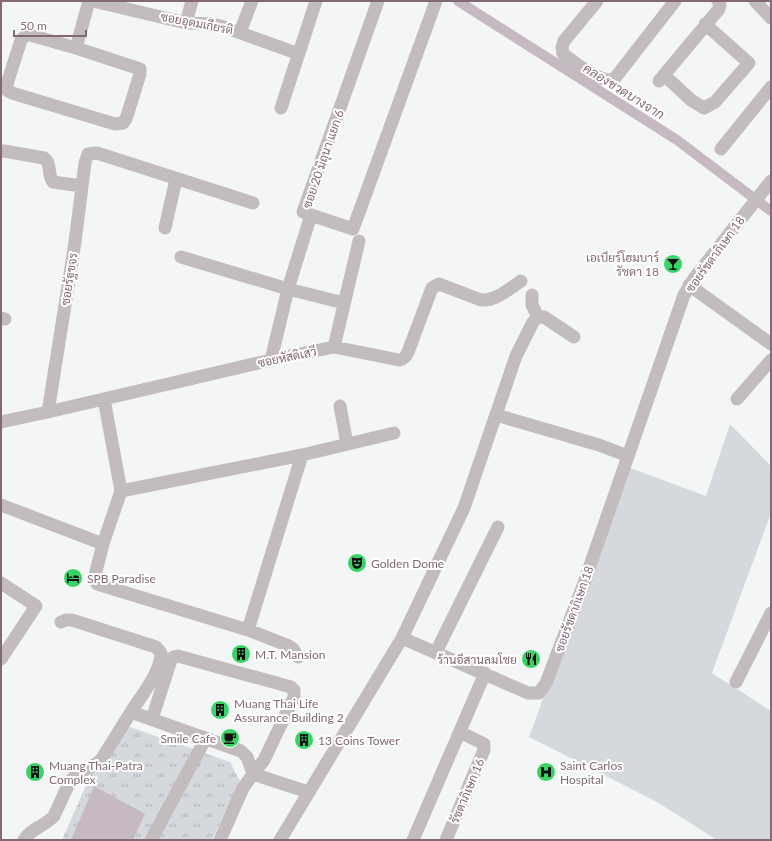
<svg xmlns="http://www.w3.org/2000/svg" width="772" height="841" font-family="Lato,Sarabun,sans-serif">
<style>
.grass{fill:#d5d8dd}
.park{fill:url(#park-tufts)}
.water{fill:#c7b9c2}
.lines{fill:none;stroke-linecap:round;stroke-linejoin:round}
.canal{stroke:#c7b9c2;stroke-width:10}
.minor{stroke:#c3bcbf;stroke-width:13}
.labels{text-anchor:middle;dominant-baseline:central;stroke-width:4;stroke-linejoin:round;paint-order:stroke}
.street-label{font-size:12px;fill:#826975;stroke:#fff}
.poi-label{font-size:12px;fill:#826975;stroke:#fff;text-anchor:start}
.water-label{font-size:13px;font-style:italic;fill:#85697b;stroke:#fff}
</style>
<defs>
<pattern id="park-tufts" width="24" height="20" patternUnits="userSpaceOnUse"><rect width="24" height="20" fill="#d5d8dd"/><path d="M3 7l-1-3M5 7V3M7 7l1-3M15 17l-1-3M17 17v-4M19 17l1-3" fill="none" stroke="#b2b3b8"/></pattern>
</defs>
<rect width="100%" height="100%" fill="#f4f6f6"/>
<!-- grass -->
<path class="grass" d="M730,424l41,42v47l-59,160 59,38v129h-54l-60,-38 -128,-65 99,-270 78,29z"/>
<!-- park -->
<path class="park" d="M127,726l103,36 10,19 -28,59h-150l29,-66z"/>
<!-- water -->
<path class="water" d="M94,786l51,28 -12,26h-62z"/>
<g class="lines">
<!-- canal -->
<path class="canal" d="M458,1l219,139 94,71"/>
<!-- minor -->
<path class="minor" d="M93,1l93,22 26,1 9,2 78,28
M597,1l-33,40 -2,6 1,7c11,8 39,32 52,24l60,-77
M755,1l16,17
M186,23l6,-22
M240,32l12,-31
M26,35h4l46,13 64,21v5l-14,45 -3,4 -8,1 -103,-31 -4,-2 -1,-7 14,-44z
M76,48l13,-47
M664,75l27,25 13,8 11,-6 34,-39 -44,-39
M659,81l60,-72 1,-4 -2,-4
M281,108l35,-107
M721,149l50,-62
M4,151l40,7c8,5 3,17 9,24l29,4
M311,215l42,14 83,-228
M165,228l11,-49
M181,257l107,32 56,14
M689,285l82,59
M532,295v10l6,12
M1,318l4,1
M334,347l25,-106
M271,360l17,-71 23,-74 -8,-3 75,-211
M104,399l17,92 -18,53 -8,31v6l2,3 151,46 41,16 4,3 5,8
M737,399l34,-39
M340,406l7,38
M48,412l27,-170 10,-79 3,-9 9,-1 156,50
M496,415l103,30 29,11
M1,422l47,-10 223,-52 63,-13 65,13c5,-1 7,-3 9,-8l24,-64 7,-4 42,16c15,1 28,-11 40,-19
M121,491l181,-36 92,-22
M1,505l102,39
M1,583l35,23 -35,53
M61,622l5,-2h6l84,27 5,6c0,19 -20,43 -30,59
M248,630l54,-175
M402,638l62,-130 52,-152 17,-34 5,-5h6l30,20
M436,652l62,-125
M736,682l35,-69
M152,719l19,-59 2,-3 5,-1 113,31 3,3v7l-30,63 -11,14 55,18
M24,840c7,-12 21,-14 30,-24l16,-35 7,-7 17,-9 7,-5 30,-48 110,39 6,6 6,17 -10,14 -23,52
M151,840l55,-102
M280,840l122,-202 126,55h11l7,-10 38,-100 100,-288 11,-18 76,-96
M413,840l72,-167
M446,840l38,-90v-6l-24,-12"/>
</g>
<!-- icons -->
<defs>
<g id="bar-disc" transform="scale(1)"><circle r="9.5" fill="#39d266" stroke="#fff"/><path d="M-6-5H6L.8 .8V4.5H3.5V6h-7V4.5H-.8V.8Z" fill="#111"/></g>
<g id="theatre-disc" transform="scale(1)"><circle r="9.5" fill="#39d266" stroke="#fff"/><path d="M-5-5.5Q0-4 5-5.5V0Q5 5 0 6Q-5 5-5 0ZM-3.3-2.5H-1v1.5H-3.3ZM1-2.5H3.3v1.5H1ZM-2.8 1Q0 5.5 2.8 1Z" fill="#111"/></g>
<g id="hotel-disc" transform="scale(1)"><circle r="9.5" fill="#39d266" stroke="#fff"/><path d="M-6-4.5h1.5V1H6V5H4.5V3h-9V5H-6ZM-4 0a1.8 1.8 0 1 1 3.6 0ZM.5 0V-2.5h3Q6-2.5 6 0Z" fill="#111"/></g>
<g id="building-disc" transform="scale(1)"><circle r="9.5" fill="#39d266" stroke="#fff"/><path d="M-4-6H4V6H1V3H-1V6H-4ZM-2.5-4.3h1.7v1.8h-1.7ZM.8-4.3h1.7v1.8H.8ZM-2.5-1h1.7V.8h-1.7ZM.8-1h1.7V.8H.8Z" fill="#111"/></g>
<g id="restaurant-disc" transform="scale(1)"><circle r="9.5" fill="#39d266" stroke="#fff"/><path d="M-5-6h1v4h1v-4h1v4h1v-4h1v5L-1.5 .5V6h-2V.5L-5-1ZM5-6V6H3V1.5H1.5Q1.5-4 5-6Z" fill="#111"/></g>
<g id="cafe-disc" transform="scale(1)"><circle r="9.5" fill="#39d266" stroke="#fff"/><path d="M-5.5-4.5H6V0H3Q3 3.5 0 3.5H-2.5Q-5.5 3.5-5.5 0ZM3-3.2v2h1.7v-2ZM-6 4.5H4V6H-6Z" fill="#111"/></g>
<g id="hospital-disc" transform="scale(1)"><circle r="9.5" fill="#39d266" stroke="#fff"/><path d="M-5-5h3v3.5h4V-5h3V5h-3V1.5h-4V5h-3Z" fill="#111"/></g>
</defs>
<g fill-rule="evenodd">
<use href="#bar-disc" x="673" y="264"/>
<use href="#theatre-disc" x="357" y="563"/>
<use href="#hotel-disc" x="73" y="578"/>
<use href="#building-disc" x="241" y="654"/>
<use href="#restaurant-disc" x="531" y="659"/>
<use href="#building-disc" x="220" y="710"/>
<use href="#cafe-disc" x="230" y="738"/>
<use href="#building-disc" x="304" y="740"/>
<use href="#building-disc" x="35" y="772"/>
<use href="#hospital-disc" x="546" y="772"/>
</g>
<g class="labels">
<!-- street labels -->
<g class="street-label">
<text transform="translate(197 23) rotate(11)">ซอยอุดมเกียรติ</text>
<text transform="translate(323 159) rotate(-71)">ซอย 20 มิถุนา แยก 6</text>
<text transform="translate(715 254) rotate(-54)">ซอยรัชดาภิเษก 18</text>
<text transform="translate(69 279) rotate(-81)">ซอยรัฐขจร</text>
<text transform="translate(287 357) rotate(-12)">ซอยหัสดิเสวี</text>
<text transform="translate(574 609) rotate(-70)">ซอยรัชดาภิเษก 18</text>
<text transform="translate(467 791) rotate(-67)">รัชดาภิเษก 16</text>
</g>
<!-- poi labels -->
<g class="poi-label">
<text x="659" y="257" text-anchor="end">เอเบียร์โฮมบาร์<tspan x="659" dy="14">รัชดา 18</tspan></text>
<text x="371" y="563">Golden Dome</text>
<text x="87" y="578">SPB Paradise</text>
<text x="255" y="654">M.T. Mansion</text>
<text x="517" y="659" text-anchor="end">ร้านอีสานลมโชย</text>
<text x="234" y="703">Muang Thai Life<tspan x="234" dy="14">Assurance Building 2</tspan></text>
<text x="216" y="738" text-anchor="end">Smile Cafe</text>
<text x="318" y="740">13 Coins Tower</text>
<text x="49" y="765">Muang Thai-Patra<tspan x="49" dy="14">Complex</tspan></text>
<text x="560" y="765">Saint Carlos<tspan x="560" dy="14">Hospital</tspan></text>
</g>
<!-- water labels -->
<g class="water-label">
<text transform="translate(624 91) rotate(32)">คลองชวดบางจาก</text>
</g>
</g>
<!-- border -->
<rect width="772" height="841" fill="none" stroke="#826975" stroke-width="4"/>
<!-- scale -->
<path d="M14 30v6h72v-6" fill="none" stroke="#826975" stroke-width="2"/>
<text x="20" y="30" font-size="12" fill="#826975" stroke="#ffffff" stroke-width="3" paint-order="stroke">50 m</text>
</svg>
